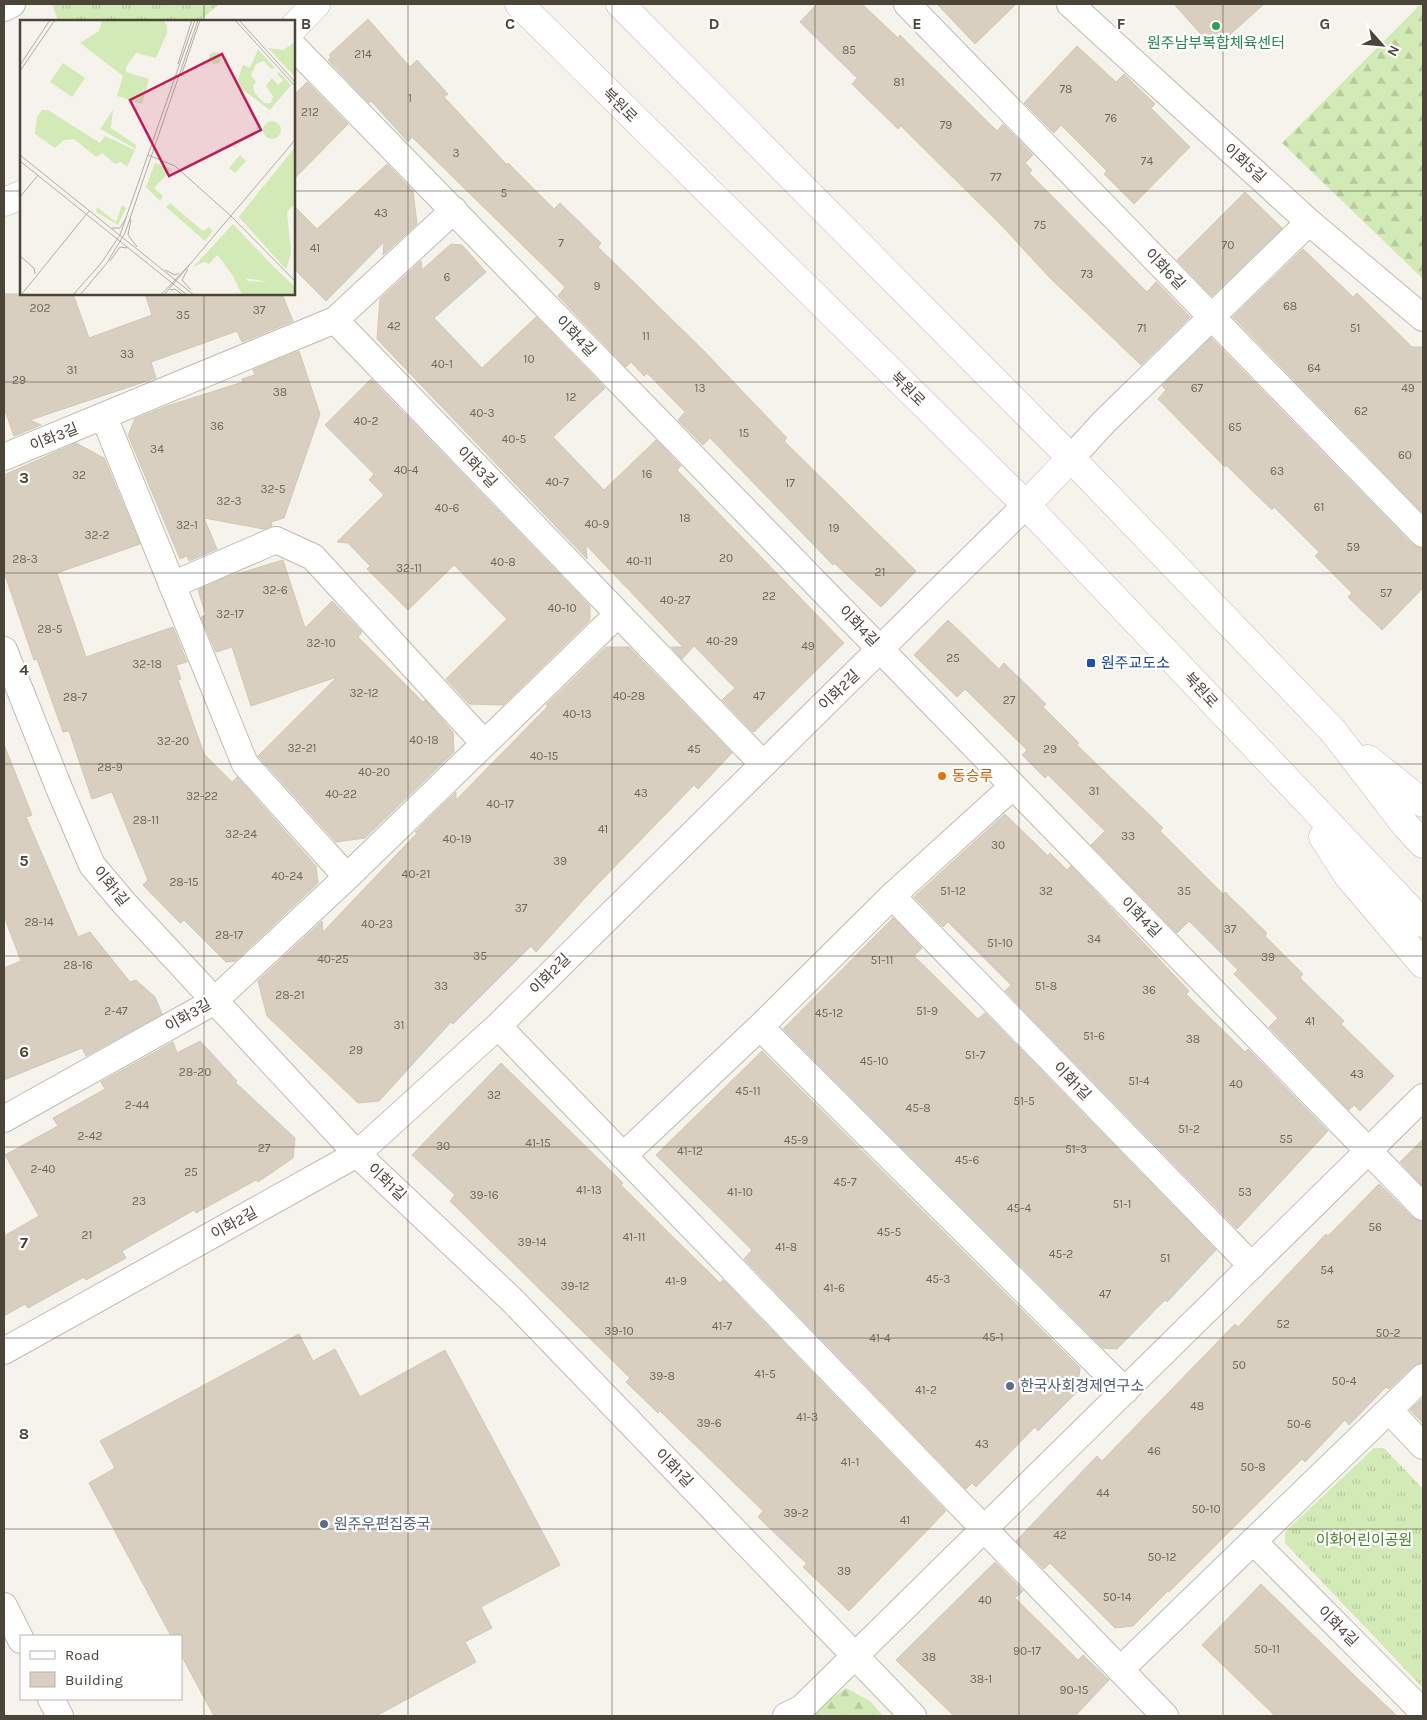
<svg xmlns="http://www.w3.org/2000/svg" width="1427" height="1720" font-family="Karla,'Noto Sans KR',sans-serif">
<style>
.grass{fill:url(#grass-tufts)}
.forest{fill:url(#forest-firs)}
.building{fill:#d8cfc1;stroke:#d3c7b4}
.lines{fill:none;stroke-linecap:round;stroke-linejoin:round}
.minor-casing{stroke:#c2bbae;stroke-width:28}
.tertiary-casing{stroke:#c2bbae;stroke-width:29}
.minor{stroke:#fff;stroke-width:26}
.tertiary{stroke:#fff;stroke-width:28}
.grid{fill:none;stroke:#4b4439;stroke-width:1;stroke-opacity:0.55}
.leisure-dot{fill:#2e9e5b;stroke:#fff;stroke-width:2}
.transit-dot{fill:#1a4fb4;stroke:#fff;stroke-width:2}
.food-dot{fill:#e8710a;stroke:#fff;stroke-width:2}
.service-dot{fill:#5c6f8a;stroke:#fff;stroke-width:2}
.labels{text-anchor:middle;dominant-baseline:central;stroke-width:4.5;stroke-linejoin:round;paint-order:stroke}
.number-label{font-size:12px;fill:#6e675b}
.leisure-label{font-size:15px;fill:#27864d;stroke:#fff}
.street-label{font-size:15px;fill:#4b4439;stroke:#fff}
.transit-label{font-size:15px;fill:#164399;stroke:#fff;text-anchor:start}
.food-label{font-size:15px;fill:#c56008;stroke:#fff;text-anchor:start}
.service-label{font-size:15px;fill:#4e5e75;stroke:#fff;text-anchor:start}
.park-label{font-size:15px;fill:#4a7f2a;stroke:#fff}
.inset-road{fill:none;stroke:#b2ada4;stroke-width:1}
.view{fill:#c2185b;fill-opacity:0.15;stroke:#c2185b;stroke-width:2.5}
.inset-edge{fill:none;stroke:#4b4439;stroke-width:2.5}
.grid-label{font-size:16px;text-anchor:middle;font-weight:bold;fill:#4b4439;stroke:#fff;stroke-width:4.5;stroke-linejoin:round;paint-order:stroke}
</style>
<defs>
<pattern id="grass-tufts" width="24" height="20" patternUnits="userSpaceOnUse" patternTransform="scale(1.25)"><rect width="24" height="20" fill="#d2eab5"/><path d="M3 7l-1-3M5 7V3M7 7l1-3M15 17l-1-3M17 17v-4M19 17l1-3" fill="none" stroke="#b6ca9c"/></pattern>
<pattern id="forest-firs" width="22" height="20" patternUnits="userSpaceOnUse" patternTransform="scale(1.25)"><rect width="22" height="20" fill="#d2eab5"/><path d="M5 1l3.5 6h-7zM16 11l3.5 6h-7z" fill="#b6ca9c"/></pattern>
</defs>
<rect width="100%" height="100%" fill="#f6f3ec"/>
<!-- grass -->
<path class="grass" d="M52,4h167l-19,17h-142z
M1374,1448h10l39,41v199l-138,-145v-11z"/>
<!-- forest -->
<path class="forest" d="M1421,4h2v275l-141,-136z
M846,1688l24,13 13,15h-76z"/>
<!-- building -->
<path class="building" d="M817,4h45l36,34 2,-3 97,96 6,-7 30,31 -8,8 7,7 -3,3 118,119 9,-10 34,35 -49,48 -92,-88 -46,-50 -102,-101 -3,3 -46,-45 5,-6 -57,-56z
M937,4h79l-41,40z
M1174,4h90l-50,45z
M368,19l42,48 7,-7 31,34 -4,3 63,68 1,-2 46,46 6,-6 41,40 -3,4 107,105 82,86 -3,3 132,130 -35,36 -47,-44 -1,2 -123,-127 -7,7 -25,-25 7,-8 -38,-39 -3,3 -13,-14 -5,5 -68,-71 7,-9 -153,-150 -4,5 -37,-41 -2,2 -41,-43 3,-3 -2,-2z
M1077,46l39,36 8,-8 31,30 -4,4 39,39 -56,57 -30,-30 3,-3 -46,-46 -7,8 -30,-30z
M307,82l41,42 -54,55v-84z
M387,164l26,27 4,33 -34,31 1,-13 -58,59 -32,-32v-63l23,23z
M1245,192l37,36 -70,68 -35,-36z
M451,244l11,1 24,27 -52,46 48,50 54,-51 69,71 -52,49 51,53 52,-50 25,26 -4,4 167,173 -89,88 -2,1 -31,-32 13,-12 -41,-42 -12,13 -11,-12h12l-97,-102 1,14 -210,-220 3,-40 41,-38 1,9z
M1303,249l50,48 4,-4 55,54h11v166l-190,-196z
M4,294h69l16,44 63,-23 -7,-21h137l11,27 -51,21 -5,-11 -86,31 5,16 -126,42 11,5 -27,11 -10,-28z
M1211,338l201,206 11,5v39l-41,42 -34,-33 4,-4 -37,-37 4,-4 -45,-45 -2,3 -46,-45 -1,2 -67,-68 8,-9 -4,-4z
M299,351l21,63 -36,104 -13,4 1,4 -8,3 -60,-11 13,31 -28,12 -2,-5 -7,3 -52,-124 7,-16 32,-13 76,-24 -1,-3 13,-4 -2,-5z
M371,379l219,227v14l-87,85 -34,-1 -23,-25 61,-60 -53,-54 -46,45 -41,-41 3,-3 -22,-23 -11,-1 47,-47 -15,-15 5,-6 -49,-49z
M76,443l28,15 36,86 -83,29 29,84 87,-30 14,35 -11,3 5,14 -3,1 26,74 28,28 5,-5 79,89 2,17 -83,78 -9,1 -42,-42 -4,3 -37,-38 5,-5 -36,-88 -20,7 -23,-68 -6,1 -26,-73 -3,1 -30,-88v-97z
M283,560l22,68 27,-27 30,31 -4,5 65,65 2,-2 28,32 1,20 -89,86 -29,4 -78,-86 79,-79 -86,29 -19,-59 -16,5 -15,-35 5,-2 -8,-25 29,-13z
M948,620l51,49 5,-6 42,41 -3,3 36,36 -2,2 86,83 -3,3 63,63 2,-2 42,41 -2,3 38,38 -3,4 44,43 -3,3 53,52 -34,35 -6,-6 -5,5 -80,-83 9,-9 -44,-44 4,-4 -49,-49 -12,12 -86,-88 14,-14 -57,-56 -3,3 -23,-23 5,-5 -62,-61 -8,8 -43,-42z
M606,647h23l103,106 -34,36 -4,-4 -99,102 -59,65 -5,-6 -78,78 -2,-2 -72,79 -21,2 -91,-87 -9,-35 64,-60 1,11 95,-100h-3l41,-40v8l93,-95h-3z
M5,747l27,68 -6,2 52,120 12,-5 40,50 6,-2 19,17 7,17 -76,42 -4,-8 -78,32v-112l17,-7 -17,-45z
M1005,814l43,42 2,-3 17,17 4,-4 118,125 -3,3 59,58 3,-3 80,82 -91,98 -232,-238 6,-6 -63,-63 -5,5 -29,-30z
M893,918l29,30 -8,8 64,63 7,-6 231,237 -49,52 -2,-2 -48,49 -14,-1 -320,-319z
M200,1041l37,40 -2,1 60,56 -2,20 -35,24 -2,-2 -60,33 -2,-3 -72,41 4,7 -40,22 -2,-3 -56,31 -3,-4 -21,12v-80l35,-20 -34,-61 53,-29 -5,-8 52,-29 -4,-7 72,-40 4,11z
M762,1051l318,317 -3,24 -39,39 -3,-4 -59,60 -4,-4 -6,6 -222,-230 8,-9 -96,-95z
M501,1063l122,120 -2,2 49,49 50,49 3,-3 223,231 -97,100 -46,-44 4,-3 -49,-47 5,-6 -103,-100 -2,2 -32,-31 4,-4 -180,-177 5,-6 -43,-40z
M1423,1139v47l-23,-24z
M1379,1184l33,33 11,5v140l-10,4 -24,23 -3,-2 -37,38 -4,-5 -40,42 -3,-3 -133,133 -1,-1 -35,35 -18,2 -65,-65 -6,6 -28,-28 81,-85 5,5 133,-137 3,3 88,-93 2,2z
M299,1334l14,27 22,-12 25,48 85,-47 115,215 -79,42 11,21 -27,14 11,20 -100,54h-162l-33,-61v-19h-10l-82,-153 26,-15 -15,-27z
M1423,1398v25l-13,-13z
M995,1562l28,29 -8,7 63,62 5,-5 26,25 -34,36h-121l-58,-56z
M1261,1584l95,93 41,39h-122l-73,-71z"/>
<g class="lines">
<!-- minor casing -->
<g class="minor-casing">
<path id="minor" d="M907,4l516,530
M1070,4l239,218 114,96
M4,8l8,-4
M294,47l1129,1160
M335,320l428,444
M104,417l141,347 102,113
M4,457l331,-137 119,-110
M1071,458l33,-36 205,-200
M172,585l104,-45 37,17 171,186
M4,650l55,138 33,77 32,38 233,251 155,146 401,416
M892,896l360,370
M498,1026l667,690
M760,1027l365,364
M4,1119l209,-117 134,-125 271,-263
M623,1156l137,-129 132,-131 120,-109
M4,1351l353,-197 141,-128 528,-521
M1389,1410l34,36
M1253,1541l170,171
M4,1606l17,34
M1120,1670l303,-293
M51,1699l9,17
M786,1716l16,-8 621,-611"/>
</g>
<!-- tertiary casing -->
<g class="tertiary-casing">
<path id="tertiary" d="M519,4l507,501 397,418
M620,4l451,454 262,273 73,95 17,18
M294,27l22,-23
M4,202l17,-7
M1026,505l45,-47
M1368,759l55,44
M1323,837l26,40 74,87"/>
</g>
<!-- minor -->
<use href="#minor" class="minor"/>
<!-- tertiary -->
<use href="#tertiary" class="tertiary"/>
</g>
<!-- grid -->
<path class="grid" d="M204,4v17M408,4v1712M612,4v1712M815,4v1712M1019,4v1712M1223,4v1712M4,191h17M294,191h1129M204,294v1422M4,382h1419M4,573h1419M4,764h1419M4,956h1419M4,1147h1419M4,1338h1419M4,1529h1419"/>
<!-- markers -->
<circle class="leisure-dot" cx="1216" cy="26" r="5"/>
<rect class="transit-dot" x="1086" y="658" width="10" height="10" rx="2.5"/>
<circle class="food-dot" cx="942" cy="776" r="5"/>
<g class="service-dot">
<circle cx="1010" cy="1386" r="5"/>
<circle cx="324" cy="1524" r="5"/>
</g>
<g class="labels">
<!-- number labels -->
<g class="number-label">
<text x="849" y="50">85</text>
<text x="363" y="54">214</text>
<text x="899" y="82">81</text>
<text x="1066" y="89">78</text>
<text x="410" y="98">1</text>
<text x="310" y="112">212</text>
<text x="1111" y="118">76</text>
<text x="946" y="125">79</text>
<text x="456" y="153">3</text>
<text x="1147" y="161">74</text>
<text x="996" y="177">77</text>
<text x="504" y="193">5</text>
<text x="381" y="213">43</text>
<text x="1040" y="225">75</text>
<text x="561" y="243">7</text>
<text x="1228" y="245">70</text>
<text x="315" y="248">41</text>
<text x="1087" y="274">73</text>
<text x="447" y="277">6</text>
<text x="597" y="286">9</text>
<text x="1290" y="306">68</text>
<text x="40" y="308">202</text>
<text x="259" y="310">37</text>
<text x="183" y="315">35</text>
<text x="394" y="326">42</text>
<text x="1142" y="328">71</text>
<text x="1355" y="328">51</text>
<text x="646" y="336">11</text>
<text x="127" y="354">33</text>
<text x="529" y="359">10</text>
<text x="442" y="364">40-1</text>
<text x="1314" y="368">64</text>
<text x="72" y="370">31</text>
<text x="19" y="380">29</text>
<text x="700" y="388">13</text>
<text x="1197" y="388">67</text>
<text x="1408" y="388">49</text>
<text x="280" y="392">38</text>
<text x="571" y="397">12</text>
<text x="1361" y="411">62</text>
<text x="482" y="413">40-3</text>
<text x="366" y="421">40-2</text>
<text x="217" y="426">36</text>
<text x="1235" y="427">65</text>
<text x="744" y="433">15</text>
<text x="514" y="439">40-5</text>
<text x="157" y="449">34</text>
<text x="1405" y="455">60</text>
<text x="406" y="470">40-4</text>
<text x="1277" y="471">63</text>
<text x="647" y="474">16</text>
<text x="79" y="475">32</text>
<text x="557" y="482">40-7</text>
<text x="790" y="483">17</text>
<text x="273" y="489">32-5</text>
<text x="229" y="501">32-3</text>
<text x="1319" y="507">61</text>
<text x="447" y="508">40-6</text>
<text x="685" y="518">18</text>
<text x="597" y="524">40-9</text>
<text x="187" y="525">32-1</text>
<text x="834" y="528">19</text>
<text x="97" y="535">32-2</text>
<text x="1353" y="547">59</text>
<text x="726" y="558">20</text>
<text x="25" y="559">28-3</text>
<text x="639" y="561">40-11</text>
<text x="503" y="562">40-8</text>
<text x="409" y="568">32-11</text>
<text x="880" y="572">21</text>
<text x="275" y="590">32-6</text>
<text x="1386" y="593">57</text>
<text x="769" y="596">22</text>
<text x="675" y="600">40-27</text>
<text x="562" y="608">40-10</text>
<text x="230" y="614">32-17</text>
<text x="50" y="629">28-5</text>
<text x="722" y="641">40-29</text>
<text x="321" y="643">32-10</text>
<text x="808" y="646">49</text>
<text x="953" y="658">25</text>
<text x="147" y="664">32-18</text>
<text x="364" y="693">32-12</text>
<text x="629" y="696">40-28</text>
<text x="759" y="696">47</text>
<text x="75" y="697">28-7</text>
<text x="1009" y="700">27</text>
<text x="577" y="714">40-13</text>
<text x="424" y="740">40-18</text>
<text x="173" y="741">32-20</text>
<text x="302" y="748">32-21</text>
<text x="694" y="749">45</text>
<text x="1050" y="749">29</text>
<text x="544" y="756">40-15</text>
<text x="110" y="767">28-9</text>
<text x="374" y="772">40-20</text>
<text x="1094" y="791">31</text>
<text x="641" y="793">43</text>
<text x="341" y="794">40-22</text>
<text x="202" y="796">32-22</text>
<text x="500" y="804">40-17</text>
<text x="146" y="820">28-11</text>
<text x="603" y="829">41</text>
<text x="241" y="834">32-24</text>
<text x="1128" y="836">33</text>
<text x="457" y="839">40-19</text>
<text x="998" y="845">30</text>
<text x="560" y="861">39</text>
<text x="416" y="874">40-21</text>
<text x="287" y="876">40-24</text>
<text x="184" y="882">28-15</text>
<text x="953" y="891">51-12</text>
<text x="1046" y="891">32</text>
<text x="1184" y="891">35</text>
<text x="521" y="908">37</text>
<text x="39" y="922">28-14</text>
<text x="377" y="924">40-23</text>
<text x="1230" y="929">37</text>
<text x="229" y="935">28-17</text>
<text x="1094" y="939">34</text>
<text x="1000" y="943">51-10</text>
<text x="480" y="956">35</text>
<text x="1268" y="957">39</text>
<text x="333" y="959">40-25</text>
<text x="882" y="960">51-11</text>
<text x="78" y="965">28-16</text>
<text x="441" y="986">33</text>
<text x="1046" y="986">51-8</text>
<text x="1149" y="990">36</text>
<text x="290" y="995">28-21</text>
<text x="116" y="1011">2-47</text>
<text x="927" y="1011">51-9</text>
<text x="829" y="1013">45-12</text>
<text x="1310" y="1021">41</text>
<text x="399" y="1025">31</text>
<text x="1094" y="1036">51-6</text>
<text x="1193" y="1039">38</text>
<text x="356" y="1050">29</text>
<text x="975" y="1055">51-7</text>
<text x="874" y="1061">45-10</text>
<text x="195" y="1072">28-20</text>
<text x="1357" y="1074">43</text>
<text x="1139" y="1081">51-4</text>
<text x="1236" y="1084">40</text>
<text x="748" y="1091">45-11</text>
<text x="494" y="1095">32</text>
<text x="1024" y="1101">51-5</text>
<text x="137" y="1105">2-44</text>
<text x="918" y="1108">45-8</text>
<text x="1189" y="1129">51-2</text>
<text x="90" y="1136">2-42</text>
<text x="1286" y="1139">55</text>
<text x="796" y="1140">45-9</text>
<text x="538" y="1143">41-15</text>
<text x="443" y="1146">30</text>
<text x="264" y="1148">27</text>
<text x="1076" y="1149">51-3</text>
<text x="690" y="1151">41-12</text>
<text x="967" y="1160">45-6</text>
<text x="43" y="1169">2-40</text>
<text x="191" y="1172">25</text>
<text x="845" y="1182">45-7</text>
<text x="589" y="1190">41-13</text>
<text x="740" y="1192">41-10</text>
<text x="1245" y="1192">53</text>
<text x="484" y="1195">39-16</text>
<text x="139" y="1201">23</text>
<text x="1122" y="1204">51-1</text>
<text x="1019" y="1208">45-4</text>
<text x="1375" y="1227">56</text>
<text x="889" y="1232">45-5</text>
<text x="87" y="1235">21</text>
<text x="634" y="1237">41-11</text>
<text x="532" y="1242">39-14</text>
<text x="786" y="1247">41-8</text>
<text x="1061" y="1254">45-2</text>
<text x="1165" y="1258">51</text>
<text x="1327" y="1270">54</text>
<text x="938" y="1279">45-3</text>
<text x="676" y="1281">41-9</text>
<text x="575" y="1286">39-12</text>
<text x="834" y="1288">41-6</text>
<text x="1105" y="1294">47</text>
<text x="1283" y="1324">52</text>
<text x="722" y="1326">41-7</text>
<text x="619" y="1331">39-10</text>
<text x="1388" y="1333">50-2</text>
<text x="993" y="1337">45-1</text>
<text x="880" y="1338">41-4</text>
<text x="1239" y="1365">50</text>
<text x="765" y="1374">41-5</text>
<text x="662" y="1376">39-8</text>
<text x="1344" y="1381">50-4</text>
<text x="926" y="1390">41-2</text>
<text x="1197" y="1406">48</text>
<text x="807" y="1417">41-3</text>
<text x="709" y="1423">39-6</text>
<text x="1299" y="1424">50-6</text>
<text x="982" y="1444">43</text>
<text x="1154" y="1451">46</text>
<text x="850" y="1462">41-1</text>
<text x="1253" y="1467">50-8</text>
<text x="1103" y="1493">44</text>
<text x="1206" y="1509">50-10</text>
<text x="796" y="1513">39-2</text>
<text x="905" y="1520">41</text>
<text x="1060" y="1535">42</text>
<text x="1162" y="1557">50-12</text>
<text x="844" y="1571">39</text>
<text x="1117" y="1597">50-14</text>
<text x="985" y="1600">40</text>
<text x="1267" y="1649">50-11</text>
<text x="1027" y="1651">90-17</text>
<text x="929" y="1657">38</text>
<text x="981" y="1679">38-1</text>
<text x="1074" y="1690">90-15</text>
</g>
<!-- leisure labels -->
<g class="leisure-label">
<text x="1216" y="43">원주남부복합체육센터</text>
</g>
<!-- street labels -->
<g class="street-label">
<text transform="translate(620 105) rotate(45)">북원로</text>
<text transform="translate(1245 163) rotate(42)">이화5길</text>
<text transform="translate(1165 269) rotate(46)">이화6길</text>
<text transform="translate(576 336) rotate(46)">이화4길</text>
<text transform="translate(908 389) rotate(45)">북원로</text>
<text transform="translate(54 437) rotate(-22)">이화3길</text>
<text transform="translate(477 467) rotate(46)">이화3길</text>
<text transform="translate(859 626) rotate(46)">이화4길</text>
<text transform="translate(839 690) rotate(-44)">이화2길</text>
<text transform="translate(1201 690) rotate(47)">북원로</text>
<text transform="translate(111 886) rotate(51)">이화1길</text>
<text transform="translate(1141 917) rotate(45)">이화4길</text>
<text transform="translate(550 974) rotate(-45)">이화2길</text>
<text transform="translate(188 1015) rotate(-30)">이화3길</text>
<text transform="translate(1072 1081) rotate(46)">이화1길</text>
<text transform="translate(387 1182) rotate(44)">이화1길</text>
<text transform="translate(234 1223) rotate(-29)">이화2길</text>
<text transform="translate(674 1468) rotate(46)">이화1길</text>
<text transform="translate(1338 1626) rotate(45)">이화4길</text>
</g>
<!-- transit labels -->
<g class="transit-label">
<text x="1101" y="663">원주교도소</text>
</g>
<!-- food labels -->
<g class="food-label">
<text x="952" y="776">동승루</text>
</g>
<!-- service labels -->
<g class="service-label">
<text x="1020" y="1386">한국사회경제연구소</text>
<text x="334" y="1524">원주우편집중국</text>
</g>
<!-- park labels -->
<g class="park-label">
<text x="1364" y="1540">이화어린이공원</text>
</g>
</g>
<!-- overview -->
<g transform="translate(20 20)">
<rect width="275" height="275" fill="#f6f3ec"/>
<path d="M189 38a6 6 0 1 1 12 0a6 6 0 1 1-12 0ZM275,127v57l-8,8 4,41 -5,16 -47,-52zM220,135l6,6 -11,12 -6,-5zM135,143l17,6 -18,19 9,8 -3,5 -14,-14zM150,183l33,28 6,-4 4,4 -8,10 -39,-34zM102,185l4,3 -8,17 -22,-13 1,-5 19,15zM213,204l40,42 -5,4v12l-35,-6 -21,-29z" fill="#d2eab5"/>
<path d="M82,0h62l3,6v7l-11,25 -20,-5 -10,14v5l23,7 -7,25 -25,-8 6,-20 -43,-33 19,-12zM275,22v35l-27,-29 15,2zM238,29l17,19 -4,1 -7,-8 -8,3 -5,11 5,7 -3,4 2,7 9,10h7l2,-7 -7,-10 6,-8 6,7 5,-5 -6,-6 2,-2 12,13 -21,25 -34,-25 7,-20 7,3zM22,90h6l52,33 5,-7 30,14 -8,17 -6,-5 -6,2 -13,-11 -6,4 -22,-18 -10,1 -9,8 -20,-14 2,-17zM93,90l-2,18 25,17v4l-36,-20zM244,165l9,16 13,11 5,41 -5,16 -47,-52zM206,212l7,40 -16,-17 -8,9 -5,-2 -11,5zM253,246l22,21v8h-53l-9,-19h11l4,5 19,1v-11z" fill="#d2eab5"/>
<path d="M43,43l22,15 -13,19 -22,-15zM243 110a9 9 0 1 1 18 0a9 9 0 1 1-18 0Z" fill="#d2eab5"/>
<path class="inset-road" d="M215,0l60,66M219,0l56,62M158,44l14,-44M0,45l30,-45M0,51l35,-51M161,56l19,-56M0,135l174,140M128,135l27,11 57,51 63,64M0,141l167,134M0,177l18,-22M111,199l-3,16 9,12M92,208h8l6,-10M0,236l14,12 1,6M90,241l10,-14 7,1M168,249l-6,11 9,10M145,250l10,5 4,-2M150,270l5,-1 8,6M1,275l68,-84M53,275l29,-33 18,-27 75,-215M60,275l27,-32 18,-30 73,-213M141,275l29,-31M144,275l131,-155"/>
<path class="view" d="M202,34l39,76 -92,46 -39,-76z"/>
<rect width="275" height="275" class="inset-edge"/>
</g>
<g class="grid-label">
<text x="306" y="29">B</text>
<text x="510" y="29">C</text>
<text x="714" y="29">D</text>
<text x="917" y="29">E</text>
<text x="1121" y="29">F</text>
<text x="1325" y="29">G</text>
<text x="24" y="483">3</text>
<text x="24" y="675">4</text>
<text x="24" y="866">5</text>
<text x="24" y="1057">6</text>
<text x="24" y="1248">7</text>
<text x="24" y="1439">8</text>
</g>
<!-- border -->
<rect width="1427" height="1720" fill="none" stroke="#4b4439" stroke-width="10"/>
<!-- legend -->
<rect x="20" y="1635" width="162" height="65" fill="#ffffff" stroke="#b7b4b0"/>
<rect x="30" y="1651" width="25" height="8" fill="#ffffff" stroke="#b7b4b0"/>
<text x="65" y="1660" font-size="15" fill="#4b4439">Road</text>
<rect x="30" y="1672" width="25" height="15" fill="#d8cfc1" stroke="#b7b4b0"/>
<text x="65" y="1685" font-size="15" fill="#4b4439">Building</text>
<!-- north arrow -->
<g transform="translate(1382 45) rotate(117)" stroke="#ffffff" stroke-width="4" paint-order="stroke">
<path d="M0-4L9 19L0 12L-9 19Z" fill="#4b4439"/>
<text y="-8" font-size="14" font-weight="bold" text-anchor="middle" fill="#4b4439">N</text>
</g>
</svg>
